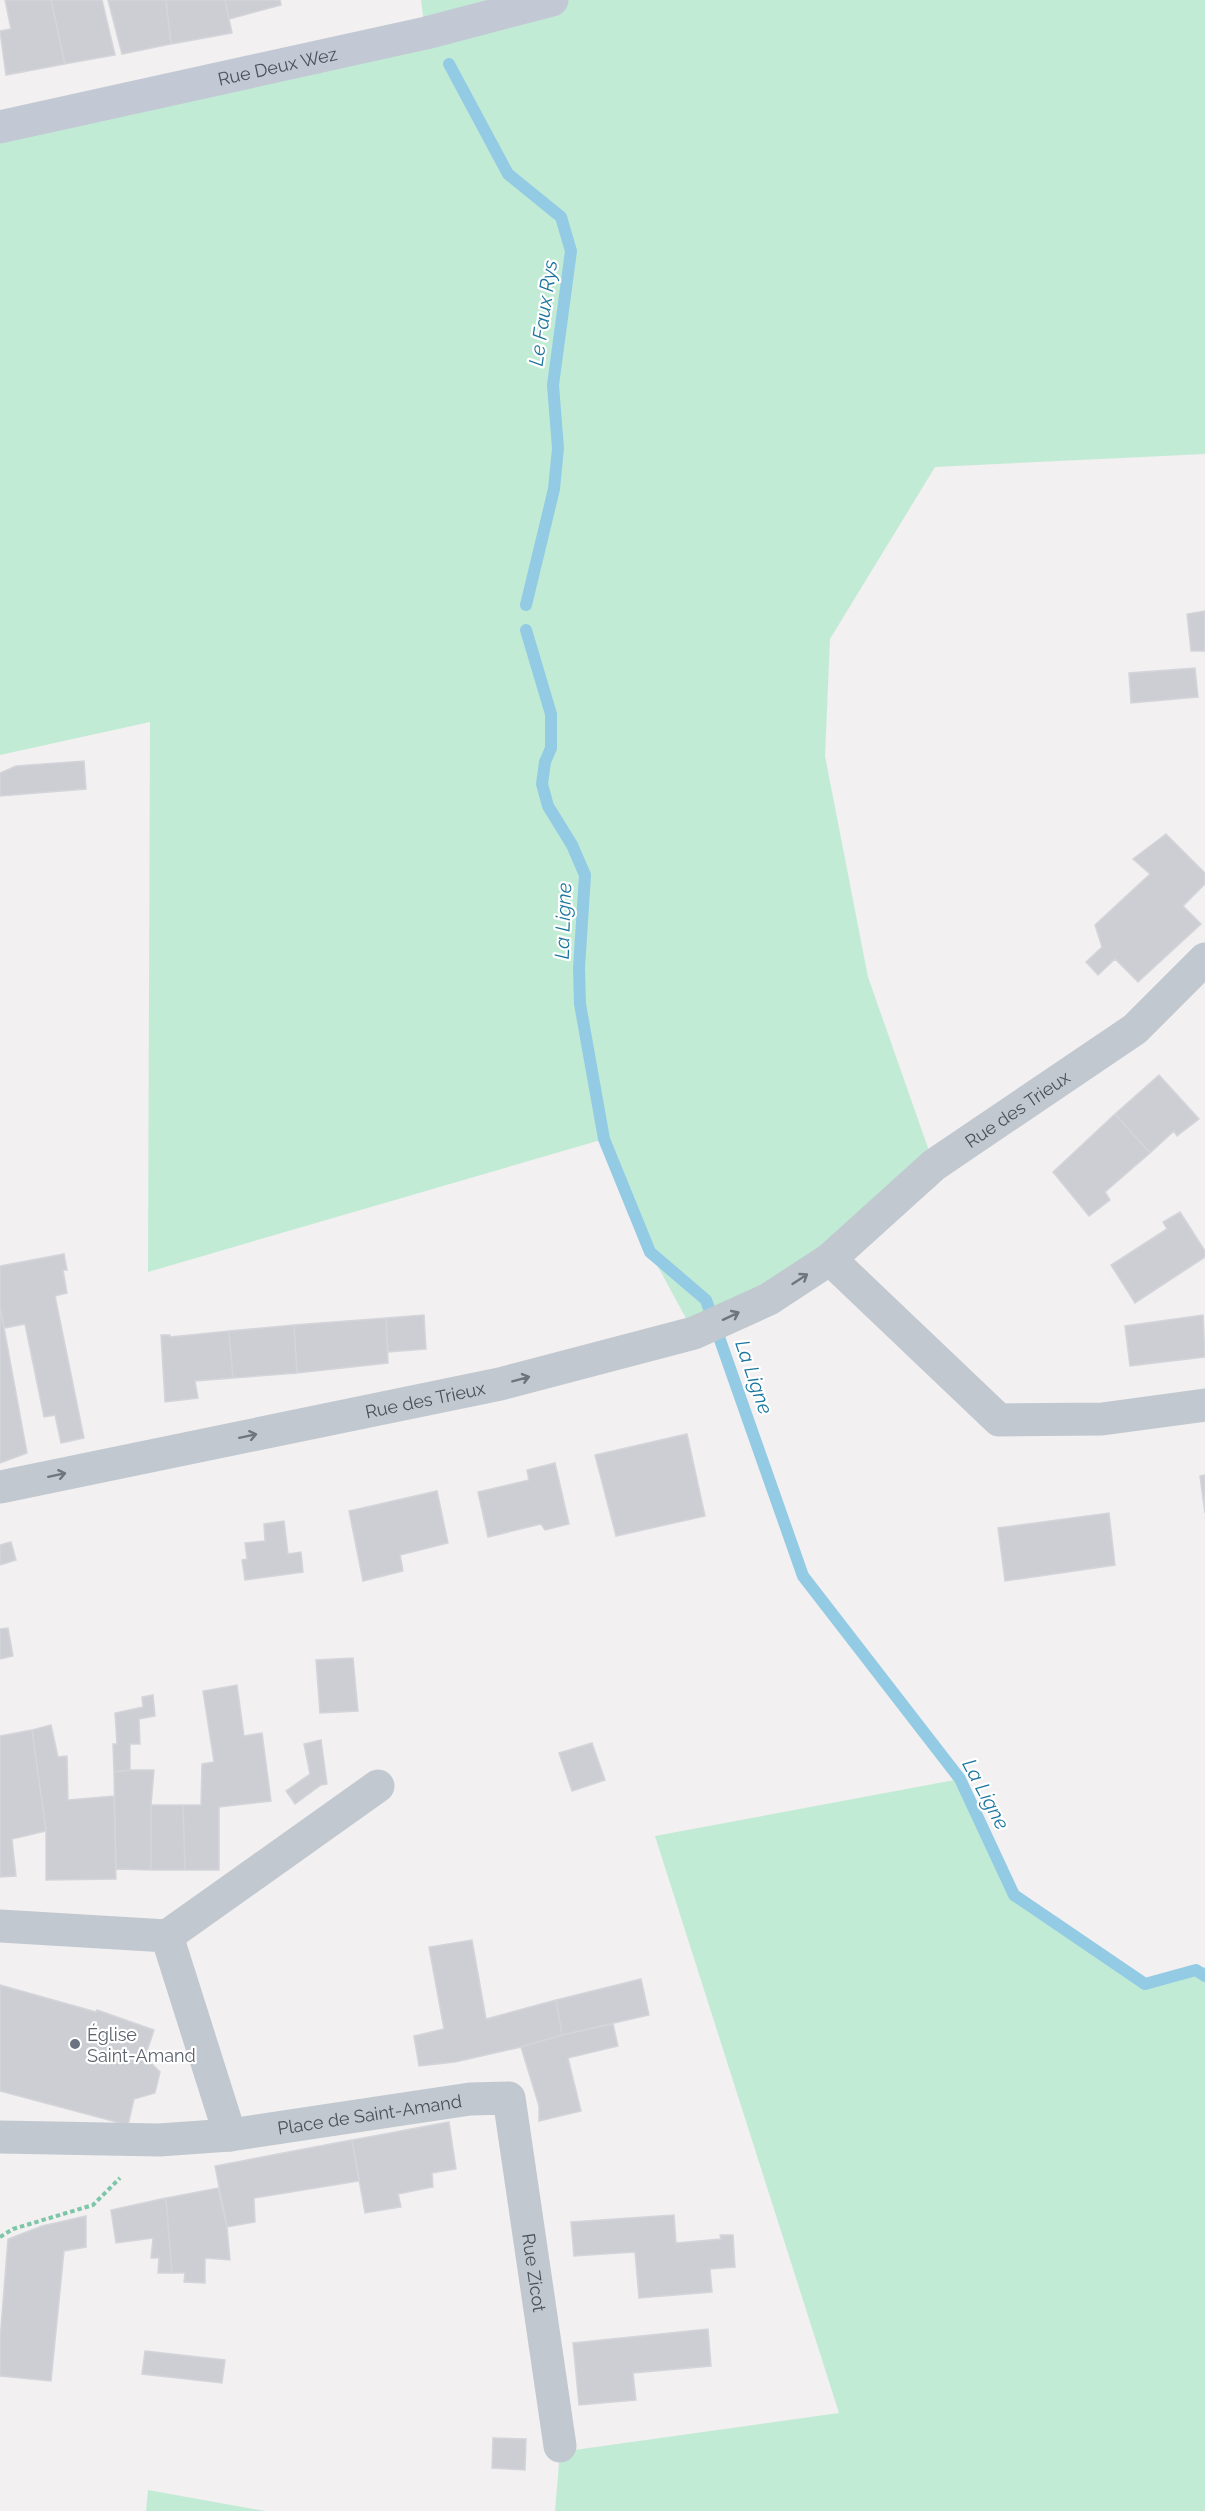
<svg xmlns="http://www.w3.org/2000/svg" width="1205" height="2511" font-family="Raleway,sans-serif">
<style>
.green{fill:#c2ebd6}
.lines{fill:none;stroke-linecap:round;stroke-linejoin:round}
.stream{stroke:#93cbe4;stroke-width:12}
.building{fill:#cdced4;stroke:#d4d5da;stroke-width:1.5}
.path{stroke:#7dc6a9;stroke-width:4;stroke-dasharray:4.5 3;stroke-linecap:butt}
.street{stroke:#c1c8d0;stroke-width:33}
.secondary{stroke:#c2c9d4;stroke-width:33}
.oneway{stroke:#6d757e}
.worship-dot{fill:#6b7280;stroke:#fff;stroke-width:2}
.labels{text-anchor:middle;dominant-baseline:central;stroke-width:4.5;stroke-linejoin:round;paint-order:stroke}
.street-label{font-size:18px;fill:#49515b;stroke:#fff}
.worship-label{font-size:18px;fill:#5b616d;stroke:#fff;text-anchor:start}
.water-label{font-size:20px;font-style:italic;fill:#1a759e;stroke:#fff}
</style>
<rect width="100%" height="100%" fill="#f2f0f0"/>
<!-- green -->
<path class="green" d="M421,0h784v454l-270,13 -105,172 -5,117 43,221 66,188 -104,94 -136,74 -44,-81 -46,-113 -456,133 2,-550 -150,33v-628l425,-95z
M960,1779l54,116 130,89 61,-17v544h-650l5,-59 279,-39 -184,-577z
M148,2490l117,21h-119z"/>
<g class="lines">
<!-- stream -->
<path class="stream" d="M449,64l59,110 53,43 10,34 -18,134 5,63 -4,41 -28,116
M526,630l25,84v34l-6,14 -3,22 6,22 24,39 13,30 -6,93 1,36 24,135 46,113 56,48 97,276 157,203 54,116 131,89 51,-14 9,6"/>
</g>
<!-- building -->
<path class="building" d="M5,0h46l14,64 -59,11 -6,-44 11,-2z
M51,0h51l13,55 -50,9z
M108,0h58l5,44 -49,10z
M166,0h59l7,33 -61,11z
M225,0h55l1,5 -52,14z
M1205,611v40h-14l-4,-37z
M1195,668l3,29 -67,6 -2,-30z
M84,761l2,28 -86,7v-23l16,-7z
M1166,834l39,39v11l-22,22 18,18 -63,58 -23,-23 -17,16 -12,-13 16,-15 -7,-22 55,-51 -17,-15z
M1159,1075l40,44 -22,17 -3,-5 -24,22 -35,-39z
M1115,1114l35,39 -45,39 5,8 -21,16 -36,-44z
M1180,1212l25,39v6l-70,46 -24,-38 56,-36 -4,-7z
M64,1254l3,16h-4l4,23 -12,3 29,142 -23,5 -6,-28 -11,2 -19,-93 -21,4 -4,-22v-40z
M0,1306l27,147 -27,10z
M424,1315l2,34 -38,3 -2,-34z
M1203,1315l2,42 -75,9 -5,-40z
M386,1318l2,45 -91,10 -3,-48z
M294,1325l3,48 -64,5 -4,-47z
M229,1331l4,47 -38,3 3,17 -33,4 -4,-67h9v2z
M687,1434l18,82 -89,20 -21,-81z
M555,1463l14,61 -24,6 -4,-6 -53,13 -10,-45 51,-12 -2,-10z
M1205,1475v38l-5,-37z
M437,1491l11,52 -48,12 3,16 -40,10 -14,-70z
M1109,1513l6,52 -110,16 -7,-53z
M284,1521l4,33 13,-2 2,20 -58,8 -3,-20 5,-1 -2,-16 20,-2 -1,-17z
M11,1542l5,18 -16,5v-20z
M8,1628l5,28 -13,3v-30z
M353,1658l5,53 -38,2 -4,-53z
M237,1685l7,51 18,-3 9,68 -52,6v63h-34l-2,-65h18l1,-41 12,-2 -11,-71z
M153,1695l2,21 -16,3 1,25h-10v26l-16,2 -1,-28h4l-2,-31 28,-6 -1,-10z
M51,1725l7,32 9,-1 1,44 46,-4 2,83 -70,1v-49l-14,-101z
M32,1730l14,101 -34,8 4,37 -16,1v-141z
M321,1740l6,44 -6,1 -26,19 -9,-13 24,-17 -6,-30z
M592,1743l13,37 -33,11 -13,-38z
M130,1770h24l-3,35v65l-35,-1 -2,-97z
M151,1805h32l2,65h-34z
M472,1940l14,79 70,-19 6,35 -41,12 -66,15 -36,4 -5,-30 30,-7 -15,-82z
M641,1979l8,36 -87,20 -6,-35z
M0,1985l96,27 1,-2 57,20 -9,27 15,15 -5,21 -21,6 -6,26 -128,-34z
M613,2024l5,22 -50,12 13,53 -42,10v-15l-18,-59 41,-12z
M449,2122l7,47 -24,4 1,14 -35,7 3,13 -36,6 -13,-73z
M352,2140l7,41 -105,17 1,24 -28,5 -12,-61z
M218,2188l9,39 3,33 -25,-2v25l-21,-1 1,-9h-13l-6,-75z
M166,2198l6,75h-14l1,-15h-8l2,-20 -37,5 -5,-33z
M674,2215l2,28 45,-4 -1,-4h13l2,32 -25,2 2,23 -73,6 -4,-46 -61,4 -3,-34z
M86,2216v31l-22,4 -13,130 -51,-5v-36l8,-101 34,-13z
M708,2329l3,37 -78,7 3,27 -57,5 -6,-62z
M145,2351l80,9 -3,23 -80,-9z
M493,2438l33,1 -1,31 -33,-2z"/>
<g class="lines">
<!-- path -->
<path class="path" d="M0,2237l13,-8 80,-24 27,-27"/>
<!-- street -->
<g class="street">
<path d="M830,1259l169,161 103,-1 103,-14"/>
<path id="s1" d="M0,1487l500,-103 194,-51 75,-34 61,-40 104,-94 201,-136 70,-70"/>
<path d="M0,1926l167,10 63,199 -71,5 -159,-3"/>
<path d="M167,1936l211,-150"/>
<path id="s2" d="M230,2135l240,-36 39,-1 51,348"/>
</g>
<!-- secondary -->
<path class="secondary" id="s3" d="M0,127l426,-94 126,-33"/>
</g>
<!-- one-way arrows -->
<defs><path id="oneway-shaft" d="M-6 0H5M1.5-3L5.5 0L1.5 3" fill="none" stroke-width="1.6" stroke-linecap="round" stroke-linejoin="round" transform="scale(1.5)"/></defs>
<g class="oneway">
<use href="#oneway-shaft" transform="translate(800 1279) rotate(-33)"/>
<use href="#oneway-shaft" transform="translate(731 1316) rotate(-25)"/>
<use href="#oneway-shaft" transform="translate(521 1379) rotate(-15)"/>
<use href="#oneway-shaft" transform="translate(248 1436) rotate(-12)"/>
<use href="#oneway-shaft" transform="translate(57 1475) rotate(-12)"/>
</g>
<!-- markers -->
<circle class="worship-dot" cx="75" cy="2044" r="6"/>
<g class="labels">
<!-- street labels -->
<g class="street-label">
<text stroke="none"><textPath href="#s3" startOffset="284">Rue Deux Wez</textPath></text>
<text stroke="none"><textPath href="#s1" startOffset="1107">Rue des Trieux</textPath></text>
<text stroke="none"><textPath href="#s1" startOffset="434">Rue des Trieux</textPath></text>
<text stroke="none"><textPath href="#s2" startOffset="141">Place de Saint-Amand</textPath></text>
<text stroke="none"><textPath href="#s2" startOffset="458">Rue Zicot</textPath></text>
</g>
<!-- worship labels -->
<g class="worship-label">
<text x="87" y="2034">Église<tspan x="87" dy="21">Saint-Amand</tspan></text>
</g>
<!-- water labels -->
<g class="water-label">
<text transform="translate(543 313) rotate(-82)">Le Faux Rys</text>
<text transform="translate(563 921) rotate(-88)">La Ligne</text>
<text transform="translate(754 1377) rotate(71)">La Ligne</text>
<text transform="translate(986 1794) rotate(62)">La Ligne</text>
</g>
</g>
</svg>
